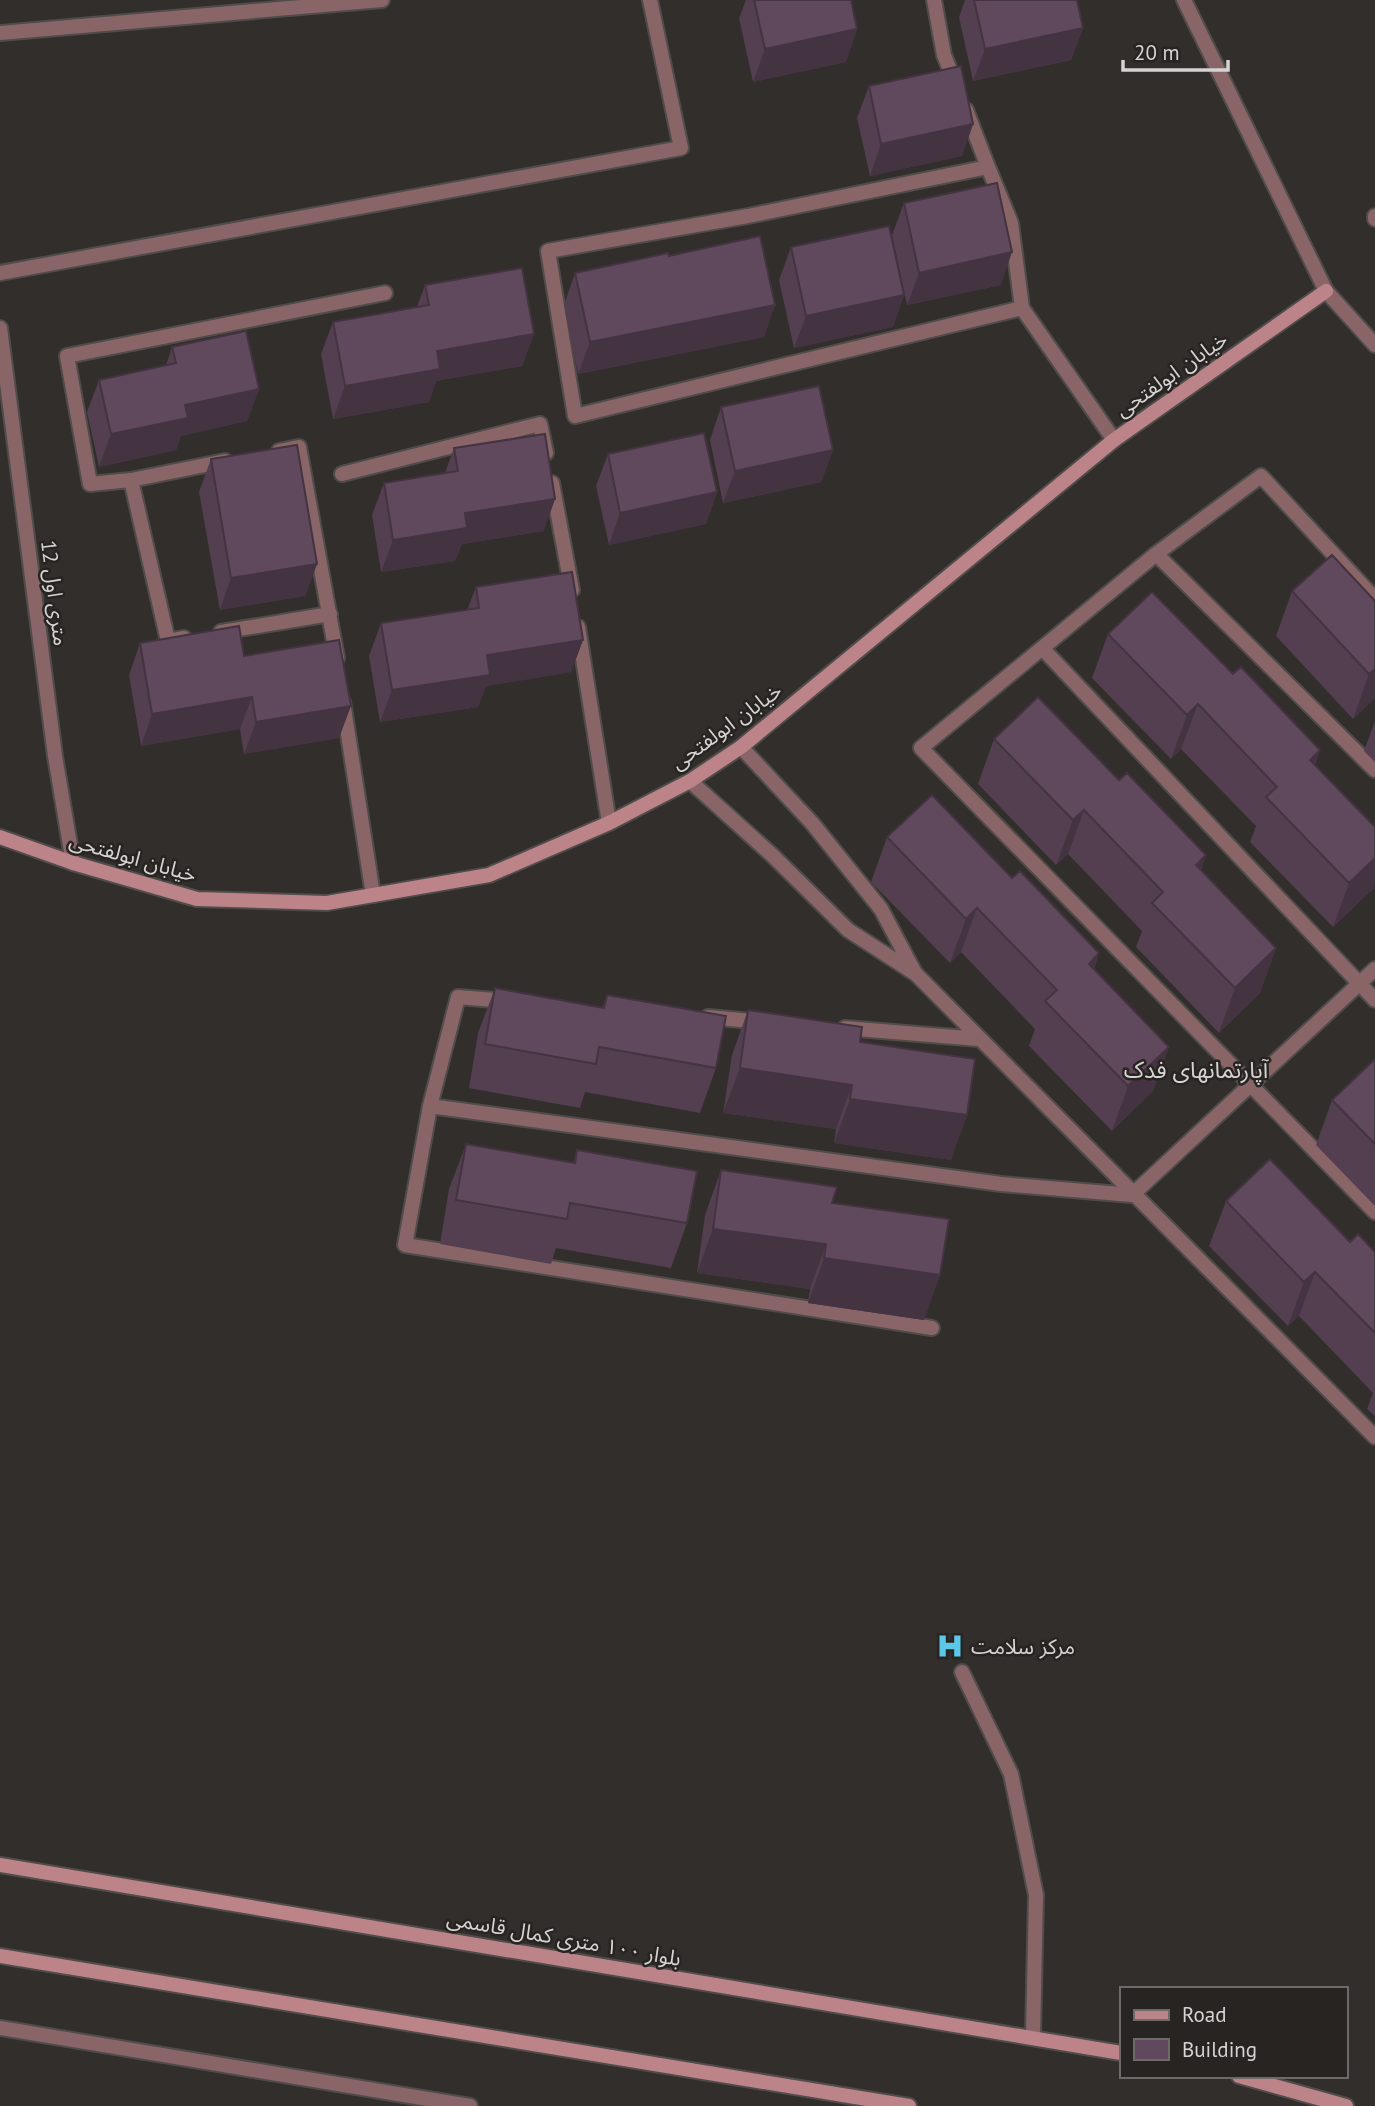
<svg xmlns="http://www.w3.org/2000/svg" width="1375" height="2106" font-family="'PT Sans','Noto Sans Arabic',sans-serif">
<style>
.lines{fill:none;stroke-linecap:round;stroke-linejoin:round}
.lane-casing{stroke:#4f4c49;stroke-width:18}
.street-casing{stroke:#4f4c49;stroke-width:18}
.secondary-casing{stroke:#4f4c49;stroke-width:18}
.lane{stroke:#896568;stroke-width:14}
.street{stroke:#896568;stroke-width:14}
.secondary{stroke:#bc8389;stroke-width:14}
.wall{fill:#533f50}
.shaded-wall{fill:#443341}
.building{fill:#61495d;stroke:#443341;stroke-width:2}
.labels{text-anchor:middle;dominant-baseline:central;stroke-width:5;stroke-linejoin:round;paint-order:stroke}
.street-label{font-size:21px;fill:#d6d4d3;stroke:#272422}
.poi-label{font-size:21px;fill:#d6d4d3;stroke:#272422;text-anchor:start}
.neighbourhood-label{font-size:23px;fill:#d6d4d3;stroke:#272422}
</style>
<rect width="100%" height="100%" fill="#312e2b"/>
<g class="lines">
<!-- lane casing -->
<g class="lane-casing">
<path id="lane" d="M962,1672l49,102 25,121 -3,143"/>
</g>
<!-- street casing -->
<g class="street-casing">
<path id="street" d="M934,0l10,55 12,30
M1184,0l142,291 49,54
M0,33l382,-33
M966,110l22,57
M1375,216v3
M0,273l681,-125 -31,-148
M1022,308l-447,108 -27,-165 200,-35 240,-49 23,56 11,85 92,132
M0,328l55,428 18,107
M279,451l20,-4 38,211
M342,474l198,-50 6,29
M131,480l-41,4 -23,-128 318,-63
M552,483l20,107
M1156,554l105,-78 114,123
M578,627l31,196
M221,632l109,-18
M184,638l-16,3 -37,-161 94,-19
M1043,649l332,351
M343,702l30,193
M741,747l71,76 69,86 34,64
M1375,770l-219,-216 -235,194 454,464
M690,781l82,74 76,75 68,44 459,463
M708,1017l54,5
M845,1028l134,11
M430,1106l28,-109 49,4
M932,1328l-527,-83 25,-139 571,78 131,11 243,-226
M0,2028l470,78"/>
</g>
<!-- secondary casing -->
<g class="secondary-casing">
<path id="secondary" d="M0,837l73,26 124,36 130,4 162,-28 120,-52 81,-42 51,-34 373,-307 212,-149
M0,1865l1121,188
M0,1956l909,150
M1239,2076l107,30"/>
</g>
<!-- lane -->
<use href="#lane" class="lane"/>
<!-- street -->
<use href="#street" class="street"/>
<!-- secondary -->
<use href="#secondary" class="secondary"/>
</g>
<!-- wall -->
<path class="wall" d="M746,0h105l6,29 -11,33 -93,20 -14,-64z
M965,0h112l6,28 -12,32 -98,21 -14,-64z
M869,86l104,38 -11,32 -92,20 -13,-58z
M904,203l97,82 -94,20 -15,-70z
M791,247l113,48 -11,32 -99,21 -15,-68z
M669,256l106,49 -11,32 -186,37 -14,-69 11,-32z
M425,285l109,49 -12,32 -86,15 -7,21 -96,17 -12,-65 12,-32 84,-15z
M172,347l87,42 -12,32 -66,15 -5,14 -77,17 -12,-55 12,-32 67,-15z
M721,407l112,43 -12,32 -98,21 -13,-63z
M454,448l90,83 -82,13 -7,17 -74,11 -9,-57 12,-32 61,-10z
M608,454l109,38 -11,32 -97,21 -13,-59z
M211,459l106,105 -12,32 -85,14 -21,-118z
M476,587l107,53 -12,32 -85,14 -8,21 -98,15 -11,-66 12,-33 86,-13z
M1292,591l83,10v97l-22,21 -77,-83z
M1108,634l125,40 87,76 -5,15 59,123 -41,39 -83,-85 6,-16 -75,-77 -10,10 -79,-81z
M140,643l104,13 95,82 -95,16 -4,-25 -99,17 -12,-71z
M1375,721v41l-11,-11z
M994,739l125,41 87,75 -5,15 75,78 -16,45 -41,40 -83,-86 6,-16 -74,-77 -12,11 -78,-81z
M887,837l125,41 87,75 -5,16 75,78 -16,44 -41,40 -83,-85 6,-17 -74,-77 -11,11 -79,-81z
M495,988l107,20 5,-13 109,73 -16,45 -115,-21 -5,16 -111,-20 9,-55z
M748,1010l112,32 107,73 -16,45 -117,-17 2,-14 -113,-16 9,-58z
M1375,1059v147l-59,-61 16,-45z
M466,1144l107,19 4,-13 110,73 -16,45 -115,-20 -5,16 -111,-20 9,-55z
M721,1170l111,33 108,72 -16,45 -116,-17 2,-14 -113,-16 8,-58z
M1226,1201l124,41 25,10v164l-8,-7 6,-16 -74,-77 -11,10 -79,-80z"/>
<!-- shaded-wall -->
<path class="shaded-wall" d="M1083,28l-12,32 -98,21 12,-32z
M857,29l-11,33 -93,20 12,-33z
M973,124l-11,32 -92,20 11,-32z
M1012,252l-11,33 -94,20 12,-32z
M904,295l-11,32 -99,21 12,-32z
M775,305l-11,32 -186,37 12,-32z
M534,334l-12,32 -86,15 -7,21 -96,17 12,-33 92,-35z
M259,389l-12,32 -66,15 -5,14 -77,17 12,-33 74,-29z
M833,450l-12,32 -98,21 12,-32z
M717,492l-11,32 -97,21 11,-32z
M555,499l-11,32 -82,13 -7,17 -74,11 12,-32 72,-27z
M317,564l-12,32 -85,14 11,-32z
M583,640l-12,32 -85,14 -8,21 -98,15 12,-32 95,-35z
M1375,669v29l-22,21 16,-45z
M252,697l-12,32 -99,17 11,-32z
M1198,704l-17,45 -10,10 16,-44z
M351,706l-12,32 -95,16 12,-32z
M1320,750l-16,44 6,-34z
M1084,810l-16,44 -12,11 17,-45z
M1206,855l-16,45 6,-35z
M1375,858v26l-1,4 -41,39 16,-44z
M977,908l-16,44 -11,11 16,-44z
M1276,948l-16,45 -41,40 16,-45z
M1099,953l-16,45 6,-34z
M1169,1047l-16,44 -41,40 16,-45z
M740,1068l112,17 -16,44 -113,-16z
M850,1099l117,16 -16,45 -117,-17z
M713,1229l113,15 -16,45 -113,-16z
M824,1258l116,17 -16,45 -116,-17z
M1315,1272l-16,44 -11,10 16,-44z"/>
<!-- building -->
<path class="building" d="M754,0h97l6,29 -92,20z
M974,0h103l6,28 -98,21z
M961,66l12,58 -92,20 -12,-58z
M997,183l15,69 -93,21 -15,-70z
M889,226l15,69 -98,21 -15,-69z
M760,236l15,69 -185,37 -15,-69 93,-20 1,3z
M522,268l12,66 -97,17 3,18 -95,17 -12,-64 96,-17 -4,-20z
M246,331l13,58 -74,16 3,13 -77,16 -12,-54 77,-17 -4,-16z
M819,386l14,64 -98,21 -14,-64z
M704,433l13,59 -97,21 -12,-59z
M545,434l10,65 -90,14 2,15 -74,12 -9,-57 74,-12 -4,-23z
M297,445l20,119 -86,14 -20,-119z
M1332,555l43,46v68l-6,5 -77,-83z
M572,572l11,68 -96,15 3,20 -98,15 -11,-67 98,-15 -3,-21z
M1152,592l81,82 8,-7 79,83 -10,10 65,67v31l-26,25 -83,-86 11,-10 -79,-83 -11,11 -79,-81z
M239,626l5,30 95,-16 12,66 -95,16 -4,-25 -100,17 -12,-71z
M1038,697l81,83 8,-7 79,82 -10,10 80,83 -41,40 -83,-85 11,-11 -79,-82 -11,10 -79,-81z
M932,795l80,83 8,-7 79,82 -10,11 80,83 -41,39 -83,-85 12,-11 -80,-82 -11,11 -79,-82z
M495,988l109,20 3,-13 119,21 -10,52 -117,-21 -3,17 -111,-20z
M748,1010l114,17 -2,15 115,17 -8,56 -117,-16 2,-14 -112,-17z
M1375,1059v85l-43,-44z
M466,1144l109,19 2,-13 120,21 -10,52 -117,-20 -3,16 -111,-19z
M1270,1159l80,83 8,-8 17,18v81l-60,-61 -11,10 -78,-81z
M721,1170l116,17 -5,16 117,16 -9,56 -116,-17 2,-14 -113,-15z"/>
<!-- icons -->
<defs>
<g id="hospital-bare" transform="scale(2.1)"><path d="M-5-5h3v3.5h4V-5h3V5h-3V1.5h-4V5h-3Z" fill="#5bc8e7" stroke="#272422" stroke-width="2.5" paint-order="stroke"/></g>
</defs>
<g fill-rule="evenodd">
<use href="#hospital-bare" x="950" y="1646"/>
</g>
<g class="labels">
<!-- street labels -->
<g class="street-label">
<text transform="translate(1171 374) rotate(-35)">خیابان ابولفتحی</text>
<text transform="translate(55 593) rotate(83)">12 متری اول</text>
<text transform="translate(726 726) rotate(-36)">خیابان ابولفتحی</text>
<text transform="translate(133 857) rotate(16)">خیابان ابولفتحی</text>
<text transform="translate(564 1938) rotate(10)">بلوار ۱۰۰ متری کمال قاسمی</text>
</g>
<!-- poi labels -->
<g class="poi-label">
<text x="971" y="1646">مرکز سلامت</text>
</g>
<!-- neighbourhood labels -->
<g class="neighbourhood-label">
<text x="1196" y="1069">آپارتمانهای فدک</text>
</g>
</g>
<!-- legend -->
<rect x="1120" y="1987" width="228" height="91" fill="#272422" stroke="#6d6a69" stroke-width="2"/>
<rect x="1134" y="2010" width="35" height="10" fill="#bc8389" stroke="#6d6a69" stroke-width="2"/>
<text x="1182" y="2022" font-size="21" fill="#d6d4d3">Road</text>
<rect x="1134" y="2039" width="35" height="21" fill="#61495d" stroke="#6d6a69" stroke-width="2"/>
<text x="1182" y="2057" font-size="21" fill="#d6d4d3">Building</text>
<!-- scale -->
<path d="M1123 60v10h105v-10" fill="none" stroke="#d6d4d3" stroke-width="3.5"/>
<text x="1134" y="60" font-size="21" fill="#d6d4d3" stroke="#272422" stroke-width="5" paint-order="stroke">20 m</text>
</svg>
